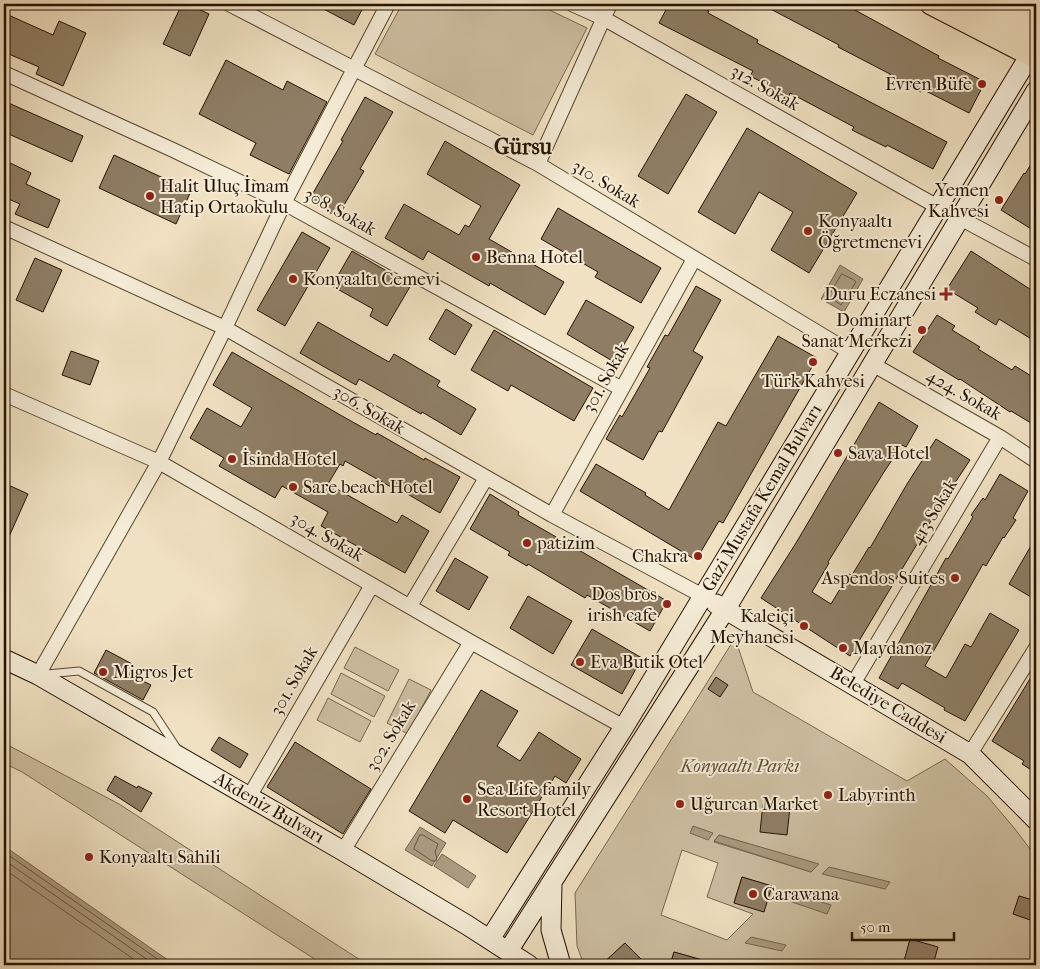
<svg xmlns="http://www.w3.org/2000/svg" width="1040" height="969" font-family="'IM FELL French Canon',serif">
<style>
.green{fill:#cdbea1;stroke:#796850;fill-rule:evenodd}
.water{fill:#ab9b80;stroke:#75644d}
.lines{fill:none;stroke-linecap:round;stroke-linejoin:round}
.shore{stroke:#685640;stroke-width:1}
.building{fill:#8f7e65;stroke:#251200}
.lane-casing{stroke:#584630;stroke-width:9}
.street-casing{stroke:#584630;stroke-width:16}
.secondary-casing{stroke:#251200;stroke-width:21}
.primary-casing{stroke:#251200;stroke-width:23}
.lane{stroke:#f5ecd7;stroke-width:7}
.street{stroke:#f5ecd7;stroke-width:14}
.secondary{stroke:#f5ecd7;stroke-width:19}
.primary{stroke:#f0e1c2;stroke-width:21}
.poi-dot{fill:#8f2418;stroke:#f5ecd7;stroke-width:2}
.labels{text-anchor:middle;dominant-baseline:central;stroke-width:4;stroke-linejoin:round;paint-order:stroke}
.poi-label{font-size:18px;fill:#251200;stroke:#f5ecd7;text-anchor:start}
.street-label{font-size:18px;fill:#251200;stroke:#f5ecd7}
.park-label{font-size:18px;font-style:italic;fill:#604e38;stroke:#f5ecd7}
.district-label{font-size:22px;font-weight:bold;fill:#251200;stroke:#f5ecd7}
</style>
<rect width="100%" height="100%" fill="#f0e1c2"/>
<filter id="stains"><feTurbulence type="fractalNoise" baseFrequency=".004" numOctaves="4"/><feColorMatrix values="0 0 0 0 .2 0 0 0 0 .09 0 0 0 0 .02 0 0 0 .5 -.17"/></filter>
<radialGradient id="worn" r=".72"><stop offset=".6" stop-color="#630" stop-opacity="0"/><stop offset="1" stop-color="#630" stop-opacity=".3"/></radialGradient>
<!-- green -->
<path class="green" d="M402,4h135l50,24 -54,107 -158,-81z
M735,638l18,54 154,89 38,-22 42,37 28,33 21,28v44l-17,-5 -5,18 22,8v43h-103l4,-18 -27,-7 -7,25h-214l2,-8 -17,-5 -4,13h-23l-22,-22 -24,22h-17l-7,-19 -2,-53zM719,835l99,30 -7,7 -97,-30zM682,850l36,13 -11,34 46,17 -26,26 -66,-25zM742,877l29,9 -37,16z
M355,647l44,23 -11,21 -44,-23z
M341,673l44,23 -11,21 -43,-23z
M409,679l22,11 -23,44 -21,-11z
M328,698l43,23 -11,21 -43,-22z
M4,743l115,61 249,161h-44l-302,-193 -18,-9z"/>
<!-- water -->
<path class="water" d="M840,265l23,14 -19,33 -23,-13z
M693,826l20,7 -5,7 -18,-7z
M420,827l26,16 -14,23 -27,-16z
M719,835l100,29 -8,8 -97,-31z
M4,846l171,119h-171z
M442,854l34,22 -8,12 -34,-22z
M829,867l61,15 -5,7 -63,-15z
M800,895l31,10 -4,9 -35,-12z
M751,937l35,8 -4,6 -37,-8z"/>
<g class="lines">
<!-- shore -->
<path class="shore" d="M842,274l12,6 2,2 -15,23 -12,-9z
M420,835h3l15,9 -3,8 2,6 -1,3h-4l-18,-12z
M4,852l162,113
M4,860l151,105
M4,869l138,96"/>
</g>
<!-- building -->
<path class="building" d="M182,4h5l22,10 -19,42 -27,-12z
M314,4h51l-11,21z
M669,4h26l14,7 -1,2 50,27 -1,3 190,99 -14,27 -46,-24 -1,2 -34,-17 2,-3 -64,-34 -1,3 -39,-20 3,-5 -94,-48z
M761,4h83l95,52 -1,2 47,24 -16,31 -47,-24 -1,3 -31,-17v-1l-52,-27 1,-2z
M4,13l49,22 6,-14 27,12 -23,53 -27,-12 3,-7 -35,-15z
M226,60l57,30 4,-9 40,21 -38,72 -39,-19 6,-12 -57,-29z
M686,94l31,18 -49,82 -30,-18z
M365,97l28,15 -33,57 4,2 -27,46 -28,-17 34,-59 -2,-1z
M4,101l79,35 -11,26 -68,-30z
M747,128l110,65 -48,80 -38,-23 22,-38 -34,-20 -24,42 -37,-22z
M445,141l75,44 -31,54 75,43 -19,33 -55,-32 -1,3 -61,-35 -5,9 -38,-22 19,-34 55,31 6,-10 4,2 12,-21 -54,-32z
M114,155l77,36 -15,33 -77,-36z
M1036,156v76l-35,-22 23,-37 1,1z
M4,160l27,13 -5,11 34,16 -12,28 -33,-14 5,-10 -16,-7z
M558,208l103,60 -20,35 -46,-26 3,-5 -57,-33z
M302,232l28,16 -45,78 -28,-16z
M352,251l59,34 -24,41 -17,-10 3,-7 -41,-23z
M971,251l65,42v49l-37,-23 -3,6 -21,-13 3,-4 -31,-19z
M35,258l27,12 -19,42 -27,-12z
M696,286l25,14 -28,51 10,6 -41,75 -3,-1 -16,29 -37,-21 14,-24 2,2 28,-49 -3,-1 18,-32 3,1z
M586,300l48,27 -20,35 -47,-28z
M446,309l26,16 -17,30 -26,-16z
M937,315l18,11 -3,4 28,17 -2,2 34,21 3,-4 21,13v47l-25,-15 -1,1 -50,-33 -1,1 -46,-28z
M318,322l71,40 5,-8 46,27 -3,5 39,23 -15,26 -39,-23 -1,2 -62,-35 -3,6 -56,-32z
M494,330l99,58 -19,33 -63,-36 -3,6 -37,-21z
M778,336l39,22 -94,165 -4,-2 -23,39 -116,-69 16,-27 50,29 -1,2 24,15 49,-88 8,4z
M71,351l28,10 -9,24 -28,-10z
M232,352l110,64 34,19 1,-2 47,27 1,-2 35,19 -20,36 -48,-28 -1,2 -46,-26 -2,5 -3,-2 -12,20 69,39 5,-8 27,16 -24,42 -84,-47 7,-14 -46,-26 -7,12 -56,-32 5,-8 -34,-20 17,-30 34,19 11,-19 -39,-23z
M879,402l39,24 -12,21 -4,-2 -18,27 -56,90 1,1 -17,29 19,12 18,-30 3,1 17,-28 1,1 37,-64 29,-45 34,21 -29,44 -91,152 -89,-58 35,-55z
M1000,474l28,17 -15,27 3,2 -12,18 -1,-1 -17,29 -3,-2 -58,102 21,12 19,-34 6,3 19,-34 29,17 -54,91 -21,-11 1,-2 -43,-25 -4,6 -19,-11 67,-120 2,1 25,-42 -2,-2 12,-17 2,2z
M4,483l24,11 -24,54z
M490,494l29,18 -1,3 149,86 -17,30 -63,-36 -2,3 -57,-34 -1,2 -19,-11 2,-3 -40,-23z
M1036,537v63l-27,-16z
M455,558l33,19 -19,33 -33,-19z
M528,596l44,25 -19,33 -43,-26z
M592,629l50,29 -20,36 -51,-29z
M106,650l28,15 -5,9 22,11 -8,15 -49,-27z
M1036,669v104l-14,-9 2,-3 -32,-20z
M716,677l12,8 -8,12 -12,-8z
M481,690l37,21 -21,35 23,15 19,-29 42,27 -15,24 -11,-7 -48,77 -54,-33 -8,13 -36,-22z
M219,737l29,17 -8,14 -29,-18z
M295,742l76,47 -28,45 -76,-47z
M115,776l22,12 1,-2 14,7 -11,19 -34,-22z
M763,804l27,3 -3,28 -27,-3z
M742,877l30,9 -8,26 -30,-9z
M1019,896l17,5v21l-23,-8z
M910,939l28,8 -5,18h-30z
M625,943l22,22h-46z
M674,952l36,10v3h-40z"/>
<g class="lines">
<!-- lane casing -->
<g class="lane-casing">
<path id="lane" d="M47,674l32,-3 74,41 25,38"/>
</g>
<!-- street casing -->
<g class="street-casing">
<path id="street" d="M229,4l309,160 312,188
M572,4l31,14 335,189
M4,73l169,77 111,53 338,186
M538,164l72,-160
M960,218l76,41
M4,227l221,101 327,187 151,81
M872,364l128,73 36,24
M4,394l155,68 312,180 153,85
M552,515l142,-256
M410,606l76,-128
M38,675l121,-213 66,-134 59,-125 104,-199
M853,684l147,-247
M970,754l66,-106
M249,797l123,-212
M343,851l128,-209"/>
</g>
<!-- secondary casing -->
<g class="secondary-casing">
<path id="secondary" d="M716,604l254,150 66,66
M4,659l34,16 305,176 124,74 62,40
M552,883l-1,47 10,35
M490,939l134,-212 406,-672
M508,951l217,-341 311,-519"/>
</g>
<!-- primary casing -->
<g class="primary-casing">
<path id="primary" d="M931,4l105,54
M967,4l69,34
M1010,4l26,14"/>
</g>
<!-- lane -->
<use href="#lane" class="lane"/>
<!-- street -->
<use href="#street" class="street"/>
<!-- secondary -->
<use href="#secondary" class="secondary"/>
<!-- primary -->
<use href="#primary" class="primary"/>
</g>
<!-- markers -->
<g class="poi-dot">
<circle cx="982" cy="84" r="5"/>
<circle cx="150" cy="196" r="5"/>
<circle cx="999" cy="200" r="5"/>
<circle cx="808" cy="231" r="5"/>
<circle cx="476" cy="257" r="5"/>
<circle cx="293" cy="279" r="5"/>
<path d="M943.5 286.5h5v5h5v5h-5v5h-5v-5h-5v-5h5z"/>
<circle cx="922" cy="330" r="5"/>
<circle cx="813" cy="362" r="5"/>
<circle cx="838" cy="453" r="5"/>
<circle cx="232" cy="459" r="5"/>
<circle cx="293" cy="487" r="5"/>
<circle cx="527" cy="543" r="5"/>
<circle cx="698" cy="556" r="5"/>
<circle cx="955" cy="578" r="5"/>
<circle cx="667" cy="604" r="5"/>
<circle cx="804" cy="626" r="5"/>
<circle cx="843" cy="648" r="5"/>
<circle cx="580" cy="662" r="5"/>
<circle cx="103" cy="672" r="5"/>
<circle cx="828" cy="795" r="5"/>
<circle cx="467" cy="799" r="5"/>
<circle cx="680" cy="804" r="5"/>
<circle cx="89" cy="857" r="5"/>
<circle cx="753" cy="894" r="5"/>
</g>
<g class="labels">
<!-- poi labels -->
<g class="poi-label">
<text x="972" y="84" text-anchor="end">Evren Büfe</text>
<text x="160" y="186">Halit Uluç İmam<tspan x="160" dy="21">Hatip Ortaokulu</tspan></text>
<text x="989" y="190" text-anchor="end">Yemen<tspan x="989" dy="21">Kahvesi</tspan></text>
<text x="818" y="221">Konyaaltı<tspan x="818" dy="21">Öğretmenevi</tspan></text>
<text x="486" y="257">Benna Hotel</text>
<text x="303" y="279">Konyaaltı Cemevi</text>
<text x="936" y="294" text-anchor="end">Duru Eczanesi</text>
<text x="912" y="320" text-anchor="end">Dominart<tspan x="912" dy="21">Sanat Merkezi</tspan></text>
<text x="813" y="381" text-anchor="middle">Türk Kahvesi</text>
<text x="848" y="453">Sava Hotel</text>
<text x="242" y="459">İsinda Hotel</text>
<text x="303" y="487">Sare beach Hotel</text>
<text x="537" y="543">patizim</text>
<text x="688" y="556" text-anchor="end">Chakra</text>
<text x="945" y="578" text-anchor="end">Aspendos Suites</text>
<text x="657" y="594" text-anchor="end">Dos bros<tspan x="657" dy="21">irish cafe</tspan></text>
<text x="794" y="616" text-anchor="end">Kaleiçi<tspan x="794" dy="21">Meyhanesi</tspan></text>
<text x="853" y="648">Maydanoz</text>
<text x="590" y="662">Eva Butik Otel</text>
<text x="113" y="672">Migros Jet</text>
<text x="477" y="789">Sea Life family<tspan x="477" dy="21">Resort Hotel</tspan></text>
<text x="838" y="795">Labyrinth</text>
<text x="690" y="804">Uğurcan Market</text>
<text x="99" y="857">Konyaaltı Sahili</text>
<text x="763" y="894">Carawana</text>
</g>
<!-- street labels -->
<g class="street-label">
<text transform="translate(765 88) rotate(29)">312. Sokak</text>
<text transform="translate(606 184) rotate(31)">310. Sokak</text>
<text transform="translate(340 212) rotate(29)">308. Sokak</text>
<text transform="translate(606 378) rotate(-61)">301. Sokak</text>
<text transform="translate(964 395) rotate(30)">424. Sokak</text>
<text transform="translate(369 410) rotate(30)">306. Sokak</text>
<text transform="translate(762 498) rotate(-59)">Gazi Mustafa Kemal Bulvarı</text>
<text transform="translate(934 512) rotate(-59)">413 Sokak</text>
<text transform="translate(327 537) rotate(30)">304. Sokak</text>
<text transform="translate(294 681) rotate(-60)">301. Sokak</text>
<text transform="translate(888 705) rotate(31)">Belediye Caddesi</text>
<text transform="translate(391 736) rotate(-59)">302. Sokak</text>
<text transform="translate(269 808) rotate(30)">Akdeniz Bulvarı</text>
</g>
<!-- park labels -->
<g class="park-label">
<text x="740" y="766">Konyaaltı Parkı</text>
</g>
<!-- district labels -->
<g class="district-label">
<text x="523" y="147">Gürsu</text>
</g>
</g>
<!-- margin -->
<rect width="1040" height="969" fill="none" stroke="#f0e1c2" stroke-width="20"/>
<rect x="5" y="5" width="1030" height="959" fill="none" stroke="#251200" stroke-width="2.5"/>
<rect x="10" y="10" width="1020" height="949" fill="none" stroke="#251200"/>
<!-- scale -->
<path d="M852 932v8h102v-8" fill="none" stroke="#251200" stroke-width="2.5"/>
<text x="860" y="932" font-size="15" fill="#251200" stroke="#f5ecd7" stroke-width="4" paint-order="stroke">50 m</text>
<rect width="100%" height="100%" filter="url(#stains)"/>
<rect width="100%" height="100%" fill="url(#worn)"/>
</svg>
